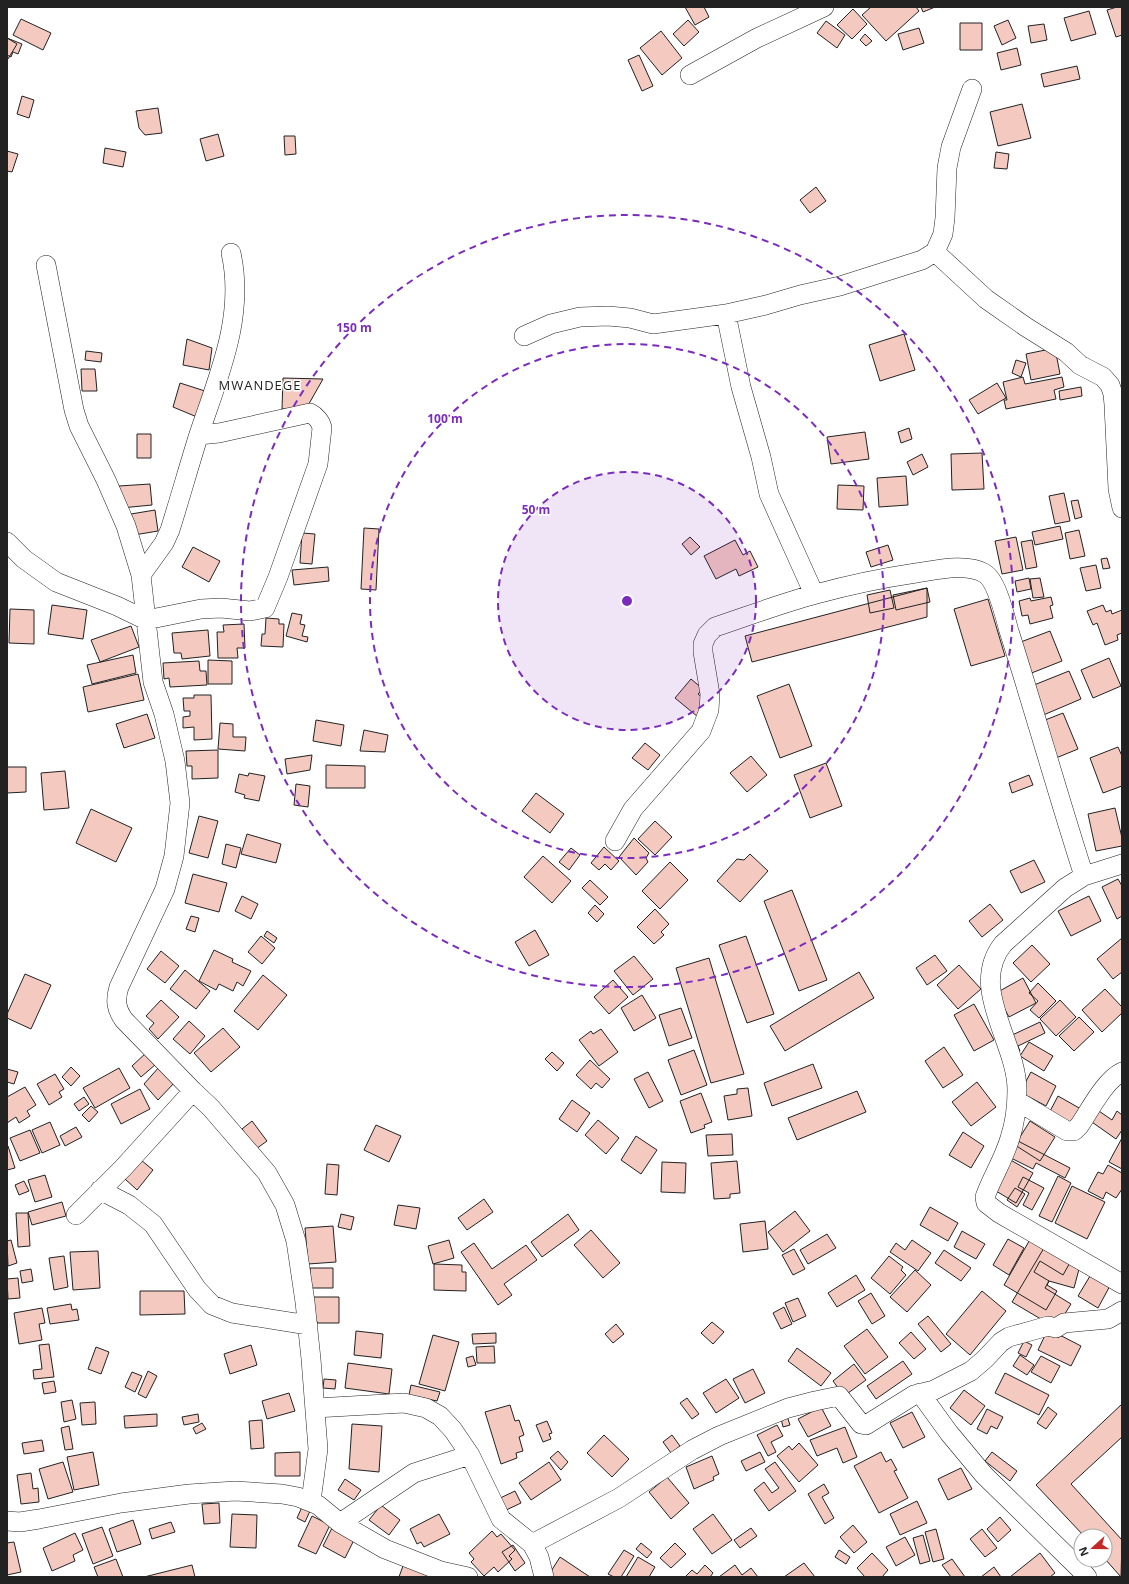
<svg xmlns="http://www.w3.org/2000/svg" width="1129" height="1584" font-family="'Open Sans',sans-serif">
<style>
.building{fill:#f3c9c0;stroke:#222}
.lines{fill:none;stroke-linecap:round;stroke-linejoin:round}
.minor-casing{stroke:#222;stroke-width:20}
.minor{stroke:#fff;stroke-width:19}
.ring{fill:none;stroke:#7b2cbf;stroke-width:2;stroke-dasharray:7 5}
.labels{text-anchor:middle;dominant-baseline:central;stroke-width:3;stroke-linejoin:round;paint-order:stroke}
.quarter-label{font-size:13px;letter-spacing:1px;fill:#222;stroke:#fff}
.centre{fill:#7b2cbf;stroke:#fff;stroke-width:2}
.ring-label{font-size:12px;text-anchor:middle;font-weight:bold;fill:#7b2cbf;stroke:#fff;stroke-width:3;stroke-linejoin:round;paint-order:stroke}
</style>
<rect width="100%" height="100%" fill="#fff"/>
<!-- building -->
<path class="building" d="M685,7h19l5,10 -14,8z
M871,7h45l3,4 -33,30 -24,-26z
M921,7h14l-12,5z
M1117,7h5v28l-6,2 -9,-27z
M853,9l14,15 -15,15 -15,-14z
M1089,11l7,23 -25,7 -7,-23z
M21,19l30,14 -8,17 -30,-15z
M688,20l11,12 -15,14 -11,-12z
M1008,20l8,18 -14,7 -8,-19z
M826,21l19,14 -8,13 -20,-15z
M960,23h22v27h-22z
M1044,24l3,16 -16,3 -3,-17z
M919,28l5,15 -21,7 -5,-16z
M661,31l21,27 -20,17 -22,-27z
M865,34l7,7 -6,5 -6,-6z
M7,38l15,6 -4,10 -5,-2 -2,5 -4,-2z
M7,38l10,6 -9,15 -1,-1z
M1017,48l4,17 -20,5 -4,-17z
M639,55l14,31 -11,5 -14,-31z
M1077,66l3,13 -36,8 -3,-13z
M22,96l12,4 -5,18 -12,-4z
M1022,104l9,34 -33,8 -8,-34z
M158,108l4,25 -17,2 -6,-7 -3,-17z
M218,134l6,22 -18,5 -6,-22z
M284,136h11l1,18 -11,1z
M105,148l21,4 -3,15 -20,-4z
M7,151l11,3 -6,18 -5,-1z
M996,152l13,2 -2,15 -13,-1z
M816,187l10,14 -16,12 -10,-13z
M904,334l11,36 -35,11 -11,-36z
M187,339l25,9 -3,22 -26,-5z
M1055,348l5,26 -29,6 -5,-26z
M86,351l16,2 -1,9 -16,-2z
M1016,360l10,3 -5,14 -9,-4z
M81,369h14l2,22h-15z
M1023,377l2,7 37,-7 2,10 -10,3 2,9 -50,10 -2,-9h3l-4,-18z
M283,378l40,1 -17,30h-24z
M180,383l25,8 -8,26 -24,-10z
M997,383l9,15 -28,16 -9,-14z
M1081,387l1,9 -22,4 -1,-9z
M909,428l3,11 -11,4 -3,-11z
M865,432l4,27 -38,5 -4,-27z
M137,434h14v24h-14z
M982,453l2,36 -32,1 -1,-36z
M922,454l6,13 -15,8 -6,-13z
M906,476l2,29 -29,2 -2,-29z
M150,484l2,21 -31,3 -2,-22z
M838,485l26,1 -1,24 -26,-1z
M1064,493l6,28 -15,3 -6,-28z
M1078,500l4,17 -7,2 -4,-18z
M155,510l3,21 -24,4 -3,-21z
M1060,526l3,13 -28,6 -3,-13z
M364,528l15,1 -3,61 -15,-1z
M1079,530l6,26 -15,3 -5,-26z
M302,533l13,1 -3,30 -12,-1z
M690,537l10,10 -9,8 -9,-11z
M1016,537l7,33 -21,4 -7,-33z
M735,540l8,15 7,-4 8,16 -19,9 -3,-7 -20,10 -12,-23z
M1032,540l5,27 -11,2 -5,-27z
M888,545l5,15 -22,7 -5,-15z
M193,547l27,14 -11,21 -27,-15z
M1107,558l3,10 -7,1 -2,-10z
M1096,565l5,23 -15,3 -6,-23z
M328,567l1,14 -35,4 -2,-15z
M1029,578l2,11 -14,3 -2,-11z
M1040,578l4,19 -11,1 -3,-19z
M927,588l3,14 -34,8 -3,-15z
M927,588v29l-175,45 -7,-26z
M890,590l4,18 -24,5 -3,-18z
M1051,597l2,8 -3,1 3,12 -23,6 -2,-9 -6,1 -3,-15 11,-3 1,3z
M988,599l17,57 -34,10 -17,-57z
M52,605l35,5 -4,29 -35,-5z
M1103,605l3,7 5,-2 1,4 10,-4v23l-5,2 1,5 -13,5 -8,-22 -4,2 -6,-14z
M10,609l24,1v34l-25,-1z
M292,613l10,2 -2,9 5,1 -3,11 6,1 -1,5 -21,-6z
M266,618l13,1v5h5l-1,23 -22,-1 1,-12h3z
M244,624l1,24h-8l1,10h-20l-1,-26h7l-1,-7z
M131,626l8,21 -39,15 -9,-22z
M208,630l2,26 -28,3 -1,-6h-7l-2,-20z
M1050,631l12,30 -33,13 -11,-31z
M133,655l3,18 -44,11 -5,-19z
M1109,658l12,28 -28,12 -12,-28z
M208,660l24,1v23h-24z
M199,661l1,10h6l1,14 -37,2 -1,-9 -5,1 -1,-16z
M1069,671l12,28 -40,17 -12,-29z
M138,674l6,26 -56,12 -5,-25z
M691,679l12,10 -5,5 7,6 -7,17 -23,-19z
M789,684l23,62 -32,12 -23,-62z
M194,695h17l1,44 -18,1v-13l-11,1v-11l7,-1v-5h-6l-1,-13h11z
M1063,713l15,36 -22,9 -16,-36z
M147,714l8,24 -31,10 -8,-24z
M316,720l28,5 -3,21 -28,-5z
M220,723l13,1v13h13l-1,14 -27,-2z
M364,730l24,5 -3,17 -25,-1z
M645,743l15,12 -12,15 -16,-12z
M1118,747l4,9v30l-19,7 -13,-35z
M218,750v28l-26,1v-13h-5l-1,-15z
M312,755l-2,15 -23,4 -2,-15z
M751,756l16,19 -20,17 -17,-19z
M826,763l16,43 -32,12 -16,-43z
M326,765l39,1v22h-39z
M7,767h19v25l-19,1z
M65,771l4,37 -25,2 -3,-37z
M249,773l16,3 -6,25 -15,-3 1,-3 -10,-3 4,-18 9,2z
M1029,775l4,10 -21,8 -3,-10z
M296,784l14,2 -2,21 -14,-2z
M536,793l28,21 -14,19 -28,-22z
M1115,808l7,30v8l-26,5 -8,-37z
M91,809l41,19 -16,34 -40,-19z
M199,816l19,5 -10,37 -19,-5z
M655,821l17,16 -17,18 -17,-16z
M247,834l34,10 -5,19 -35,-9z
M634,838l15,15 -3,5 2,4 -12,13 -17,-18z
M226,844l15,4 -5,20 -14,-4z
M604,847l15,14 -8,9 -6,-6 -6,6 -8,-7z
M571,848l9,7 -11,15 -10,-8z
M750,854l18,17 -28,31 -23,-21 20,-22 7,1z
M543,856l28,25 -19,22 -28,-26z
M1034,860l11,22 -24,11 -11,-22z
M670,862l18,18 -28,29 -18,-18z
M193,874l34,9 -8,29 -34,-9z
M1118,879l4,7v30l-5,3 -15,-32z
M590,880l18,17 -8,8 -18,-17z
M792,890l35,90 -28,11 -35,-90z
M242,896l16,8 -7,15 -16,-8z
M1089,896l12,25 -30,15 -13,-25z
M990,904l13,16 -21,17 -13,-16z
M595,905l9,9 -7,8 -9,-9z
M655,909l14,15 -8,8 3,3 -10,9 -17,-17z
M191,916l8,2 -4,14 -9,-3z
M535,930l14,25 -20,11 -14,-24z
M267,931l10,7 -3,5 -10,-7z
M261,936l14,12 -13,16 -14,-12z
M746,936l28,78 -27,9 -28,-78z
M1122,938v34l-9,7 -16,-20z
M1032,945l18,19 -19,18 -18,-19z
M214,950l19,9 -1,3 19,9 -8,15 -6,-4 -4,9 -14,-7 -3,6 -17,-9z
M161,951l18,15 -14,17 -18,-14z
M935,955l12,16 -20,14 -11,-17z
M634,956l19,23 -20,16 -19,-24z
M709,958l35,116 -33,9 -35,-115z
M959,965l22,24 -23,20 -21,-24z
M185,970l25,21 -14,18 -26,-20z
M859,972l15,26 -89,53 -15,-25z
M25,974l26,11 -20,44 -24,-11v-4z
M263,975l24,20 -29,35 -24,-19z
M1023,978l13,25 -27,14 -13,-24z
M613,980l15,17 -19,17 -15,-17z
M1038,983l18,18 -17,17 -9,-8 8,-9 -9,-8z
M1105,989l17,18v6l-20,19 -20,-22z
M642,995l14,23 -22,13 -13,-23z
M161,1000l18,17 -21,22 -9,-10 5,-6 -8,-7z
M1060,1000l16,17 -20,19 -16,-17z
M974,1004l20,36 -20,11 -20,-36z
M681,1008l11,30 -23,8 -10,-31z
M1079,1017l15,15 -20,19 -15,-15z
M189,1021l16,15 -15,18 -17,-15z
M1040,1022l5,11 -27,13 2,5 -5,2 -7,-16z
M223,1028l17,19 -29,25 -17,-19z
M601,1029l17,23 -19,14 -20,-26 12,-9 2,3z
M1029,1042l24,14 -9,15 -24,-15z
M944,1047l19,28 -20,13 -18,-27z
M694,1050l13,35 -26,10 -13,-35z
M552,1052l12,11 -7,8 -12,-12z
M146,1053l10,11 -15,13 -9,-11z
M590,1060l20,19 -8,9 -6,-5 -5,6 -15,-14z
M813,1064l9,24 -50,18 -8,-23z
M160,1066l16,15 -18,19 -14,-16z
M71,1067l9,9 -9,10 -9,-9z
M119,1068l11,20 -35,20 -12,-20z
M7,1069l11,3 -4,12 -7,-2z
M648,1072l15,29 -14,7 -15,-29z
M1031,1072l25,14 -10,20 -26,-14z
M55,1074l9,15 -5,3 3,5 -13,8 -12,-21z
M977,1082l19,25 -25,19 -19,-24z
M25,1087l11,18 -9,6 3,5 -11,7 -3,-6 -9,6v-26z
M748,1088l4,28 -24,4 -4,-24 13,-2v-5z
M140,1089l10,20 -29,15 -10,-20z
M857,1091l9,21 -69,28 -9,-22z
M701,1093l11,29 -8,3 1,3 -14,5 -11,-32z
M1058,1096l23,13 -10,19 -23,-13z
M84,1097l5,7 -10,7 -5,-7z
M572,1100l18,13 -13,19 -18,-13z
M91,1106l7,6 -9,10 -7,-7z
M1096,1109l16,11 5,-9 5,4v15l-6,9 -27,-19z
M598,1120l21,18 -13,16 -21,-19z
M252,1121l15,20 -11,8 -14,-20z
M1030,1121l25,16 -15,24 -25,-16z
M50,1122l10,23 -18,8 -10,-23z
M376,1125l25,11 -12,26 -25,-12z
M76,1127l6,10 -17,9 -5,-10z
M30,1130l10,23 -20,8 -10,-23z
M963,1132l21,14 -13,22 -22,-13z
M732,1134l1,21 -25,1 -2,-21z
M636,1136l21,14 -16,24 -20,-14z
M1122,1138v31l-13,-7z
M1016,1140l54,28 -5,10 -29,-15 -3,6 -26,-13z
M8,1146l7,22 -8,2v-23z
M1009,1159l24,14 -17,30 -25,-15z
M141,1160l12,10 -16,20 -12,-11z
M737,1161l3,32 -10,1v4l-16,1 -3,-36z
M662,1162l24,1 -1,30 -24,-1z
M327,1164l12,1 -2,30 -12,-1z
M1108,1165l14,8v16l-6,9 -10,-6 -3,7 -15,-8 10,-19 5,2z
M45,1175l7,22 -17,5 -7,-22z
M1058,1176l13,7 -19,39 -13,-6z
M1023,1177l21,11 -12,22 -9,-5 6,-12 -11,-6z
M24,1181l5,10 -10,4 -4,-10z
M1072,1186l33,16 -18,37 -32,-16z
M1015,1188l10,6 -8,13 -10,-7z
M484,1199l9,13 -26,18 -9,-12z
M62,1202l4,14 -34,9 -4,-13z
M398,1205l22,3 -4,21 -22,-4z
M930,1207l28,16 -10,18 -28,-16z
M795,1211l15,20 -27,21 -15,-20z
M16,1213h12l2,33 -12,1z
M341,1214l13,3 -3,13 -13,-3z
M568,1214l11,16 -37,27 -11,-15z
M765,1221l3,28 -25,3 -3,-28z
M333,1226l3,36 -28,2 -3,-36z
M591,1230l29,33 -17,15 -29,-33z
M962,1231l23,13 -9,15 -22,-12z
M827,1234l9,14 -28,16 -8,-14z
M1032,1236l40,23 -9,16 -23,-14 -6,11 15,9 -2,4 10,6 -11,19 -42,-25z
M1008,1239l16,9 -15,27 -16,-10z
M11,1240l6,23 -9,3 -1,-25z
M449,1240l5,18 -21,6 -5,-18z
M912,1240l19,13 -13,18 -28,-19 6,-9 9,7z
M474,1243l18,26 34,-24 11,15 -33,24 8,11 -14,10 -37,-53z
M1044,1248l35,21 -5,19 -25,-7 -4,7 26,16 -15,24 -44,-26z
M794,1249l11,20 -12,6 -11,-20z
M944,1250l27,18 -10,13 -26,-18z
M98,1251l2,37 -27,2 -3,-38z
M64,1256l4,31 -14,3 -5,-32z
M889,1256l14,11 -2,3 5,5 -16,19 -19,-16z
M434,1264l28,1v7h4v19l-32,-1z
M310,1268h23v20h-23z
M31,1269l2,12 -11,2 -2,-12z
M915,1270l16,15 -24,27 -17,-15z
M1093,1271l19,11 -14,26 -20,-12z
M856,1275l9,15 -28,17 -9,-14z
M18,1278l2,20 -12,1 -1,-20z
M140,1291h44l1,23 -45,1z
M982,1291l24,20 -36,44 -24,-21z
M871,1293l14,23 -13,8 -14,-23z
M313,1297h26v26h-23z
M798,1298l8,18 -13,6 -8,-19z
M71,1304l1,6 5,-1 2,11 -29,4 -3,-16z
M784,1307l8,17 -11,5 -8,-16z
M42,1308l3,15 -6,1 3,16 -23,4 -5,-31z
M928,1316l23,28 -10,8 -23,-28z
M712,1322l12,10 -11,12 -12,-11z
M616,1324l8,10 -11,9 -8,-9z
M867,1329l21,28 -23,17 -21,-28z
M1048,1329l33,17 -10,20 -33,-16z
M356,1331l27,3 -2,24 -27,-3z
M911,1332l15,17 -12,10 -15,-16z
M496,1333v10l-23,1 -1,-10z
M433,1335l26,7 -14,49 -26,-7z
M1024,1341l8,4 -6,12 -8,-4z
M49,1344l5,33 -20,2 -1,-9 9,-1 -3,-24z
M251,1345l6,20 -27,9 -6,-20z
M494,1346l1,17h-18l-1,-16z
M96,1347l13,5 -8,22 -13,-5z
M797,1348l34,25 -10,13 -33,-25z
M1020,1355l14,10 -7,10 -14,-9z
M473,1356l3,9 -8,2 -2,-9z
M1041,1356l19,10 -9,17 -20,-11z
M903,1361l9,13 -36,25 -9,-13z
M348,1363l44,6 -3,25 -44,-6z
M854,1364l12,16 -22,16 -11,-15z
M753,1369l12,24 -20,10 -12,-24z
M148,1371l9,5 -11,22 -8,-4z
M132,1372l10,4 -7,16 -10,-5z
M1005,1373l44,22 -10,20 -44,-22z
M324,1379l12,1 -1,9 -12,-1z
M726,1379l13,19 -23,15 -13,-20z
M54,1381l2,11 -12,2 -2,-11z
M411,1385l29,7 -3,9 -28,-6z
M964,1390l21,16 -14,19 -21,-17z
M289,1393l6,18 -28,8 -5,-18z
M687,1398l12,16 -7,5 -12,-16z
M72,1400l4,19 -12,3 -3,-20z
M95,1402l1,22 -14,1 -2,-22z
M1122,1404v33l-51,47 51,56 -1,37 -16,-18v-23h-21l-48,-51z
M510,1405l5,16 4,-1 5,15 -5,2 4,14 -7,2 1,5 -16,6 -16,-52z
M821,1407l10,19 -23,11 -10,-18z
M1048,1407l9,7 -11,15 -9,-6z
M987,1409l16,8 -6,12 -6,-3 -4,8 -10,-5z
M912,1412l13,25 -22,11 -13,-25z
M157,1414v12l-32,2 -1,-12z
M198,1414l1,8 -15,3 -2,-8z
M787,1416l3,9 -7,2 -2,-9z
M262,1420l2,28 -13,1 -2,-28z
M547,1421l5,12 -3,1 2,5 -8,3 -7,-17z
M202,1423l4,6 -10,5 -3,-6z
M352,1424l30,2 -3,46 -30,-3z
M777,1425l6,11 -12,6 5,10 -8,4 -11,-21z
M69,1426l4,23 -8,1 -4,-22z
M845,1427l12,30 -14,6 -6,-15 -20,8 -7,-16z
M604,1435l25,24 -17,18 -25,-24z
M672,1435l8,11 -9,7 -8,-11z
M42,1440l2,11 -20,3 -2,-11z
M799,1443l19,22 -19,17 -22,-26 12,-10 3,4z
M558,1451l10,11 -7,8 -11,-12z
M93,1452l6,33 -25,5 -7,-33z
M300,1452v24h-25v-23z
M760,1452l5,10 -19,9 -5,-10z
M881,1452l5,10 5,-3 6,11 -3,1 14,27 -29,15 -25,-47z
M992,1452l25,19 -7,10 -25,-20z
M712,1456l7,18 -6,3 1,3 -20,9 -8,-22z
M63,1462l10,30 -25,7 -9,-30z
M549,1462l12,18 -30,20 -12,-17z
M775,1462l21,29 -27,20 -15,-21 10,-8 8,11 7,-5 -14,-19z
M961,1468l11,21 -24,11 -10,-21z
M31,1473l2,16 5,-1 1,14 -18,2 -4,-29z
M667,1477l22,26 -18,16 -22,-27z
M345,1479l16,11 -7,10 -16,-10z
M824,1484l5,9 -7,4 12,21 -9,6 -17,-30z
M515,1491l6,12 -19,9 -6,-12z
M917,1501l10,22 -27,12 -10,-21z
M219,1503l1,20 -16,1 -2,-20z
M381,1505l19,15 -11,15 -20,-15z
M302,1507l8,4 -5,11 -8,-4z
M232,1514l25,1 -1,33 -26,-1z
M439,1514l11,20 -26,13 -3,-5 -4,2 -7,-15z
M713,1514l19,26 -20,14 -19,-25z
M312,1516l18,9 -14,29 -18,-8z
M1000,1517l11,13 -13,12 -11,-13z
M133,1520l8,24 -24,8 -8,-23z
M171,1522l4,10 -23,7 -3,-10z
M853,1525l14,17 -13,11 -14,-16z
M333,1526l22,12 -10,20 -22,-12z
M102,1527l11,29 -20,8 -11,-30z
M751,1528l6,8 -17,12 -6,-8z
M936,1529l8,30 -11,3 -8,-30z
M982,1529l15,19 -12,9 -15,-18z
M492,1531l5,6 4,-3 14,16 -6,6 3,3 -14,13 -4,-5 -10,9 -13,-14 3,-3 -5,-6z
M75,1533l8,17 -10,5 2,6 -23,10 -9,-23z
M923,1535l7,26 -10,3 -7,-26z
M905,1537l10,18 -19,11 -10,-19z
M14,1542l7,30 -14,3v-32z
M641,1543l11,9 -5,6 -11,-9z
M675,1543l11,11 -15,14 -11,-10z
M513,1545l12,18 -10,8 -13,-19z
M624,1550l10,6 -13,21h-7l-6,-3z
M839,1550l11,7 -4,7 -11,-7z
M872,1553l16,17 -6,7h-17l-8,-9z
M1040,1553l15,20 -5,4h-40z
M560,1557l30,20h-40l-2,-1z
M638,1557l17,10 -6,10h-23z
M116,1559l7,18h-25l-4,-10z
M952,1559l13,18h-14l-9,-12z
M404,1563l25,8 -2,6h-28z
M804,1563l11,14h-31z
M192,1565l3,12h-51z
M705,1565l8,8 -3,4h-25l7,-7 5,4z
M735,1565l7,10 9,-7 7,9h-39z
M994,1567l7,10h-20z"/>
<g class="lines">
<!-- minor casing -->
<g class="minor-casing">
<path id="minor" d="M690,75l67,-37 67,-31
M935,252l51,47 40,28 40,25 14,13 23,12 7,8 3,9 1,11 4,84 4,19
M46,265l28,145 5,16 27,54 20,46 15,49 12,107 11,32 11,47 5,42 -6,53 -9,33 -46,98c-4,13 -3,22 5,33l69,71 18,17 56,65 18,32 11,36 9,61 6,57 7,90 -7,52
M726,314l15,73 20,70 8,37 45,100
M524,336l27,-12 29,-7 28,-1 22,2 23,6 73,-10 40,-9 34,-10 40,-9 82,-26 13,-8 8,-18 2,-16 2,-50 4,-21 21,-58
M7,542l17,17 32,23 61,24 29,14 55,-11 20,-1 29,3 15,-3 13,-31 40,-113 4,-36c-1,-6 -6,-12 -12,-15l-91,20 -20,2
M141,575l23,-32 6,-13c10,-32 19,-64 29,-96 20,-59 46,-118 32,-181
M615,841l18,-32 68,-78 8,-21 1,-16 -7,-42v-8l4,-9 8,-8c33,-11 67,-24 101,-33 33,-9 66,-16 100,-21 21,-3 49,-10 68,0 13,7 21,44 25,58 26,82 49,164 75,245
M1122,864l-38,12 -19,12 -62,56c-35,44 14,98 14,146 0,16 -2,33 -7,48 -6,21 -18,39 -25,59l1,6 13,10 123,71
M1017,1101l50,30h7l5,-5c11,-16 26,-46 43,-54
M100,1190l29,15 24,19 44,65 15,16 20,8 76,12
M76,1215l47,-47 70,-77
M920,1393l29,40 35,42 95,93 8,9
M315,1408l89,-5 22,5 14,8 13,14 17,25 31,64 31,25 7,13 5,20
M7,1521l13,1 19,-3 82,-16 68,-9 46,-3 47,3 16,3 20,8 22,18 45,26 56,22 27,6
M340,1523l74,-50 56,-18
M532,1544l87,-46 73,-48 27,-14 69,-28 27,-7 24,-5 22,28 5,1 48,-30 20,-5 37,-19 14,-12 16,-17 8,-5 39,-11 8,2 8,-5 44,-4 14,-8"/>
</g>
<!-- minor -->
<use href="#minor" class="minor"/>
</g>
<!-- distance rings -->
<circle cx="627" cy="601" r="129" fill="#7b2cbf" fill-opacity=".12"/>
<g class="ring">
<circle cx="627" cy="601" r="129"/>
<circle cx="627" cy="601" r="257"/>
<circle cx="627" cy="601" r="386"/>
</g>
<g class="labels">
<!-- quarter labels -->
<g class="quarter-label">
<text x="260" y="385">MWANDEGE</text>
</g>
</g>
<circle cx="627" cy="601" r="6" class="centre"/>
<g class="ring-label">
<text x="354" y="332">150 m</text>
<text x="445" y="423">100 m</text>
<text x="536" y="514">50 m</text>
</g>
<!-- border -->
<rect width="1129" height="1584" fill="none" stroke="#222222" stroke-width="16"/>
<!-- north arrow -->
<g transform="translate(1093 1548) rotate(249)"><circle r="19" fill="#ffffff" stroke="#a7a7a7"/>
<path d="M0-3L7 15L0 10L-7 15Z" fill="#c62828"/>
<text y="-6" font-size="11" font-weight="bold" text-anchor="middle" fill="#222222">N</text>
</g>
</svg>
